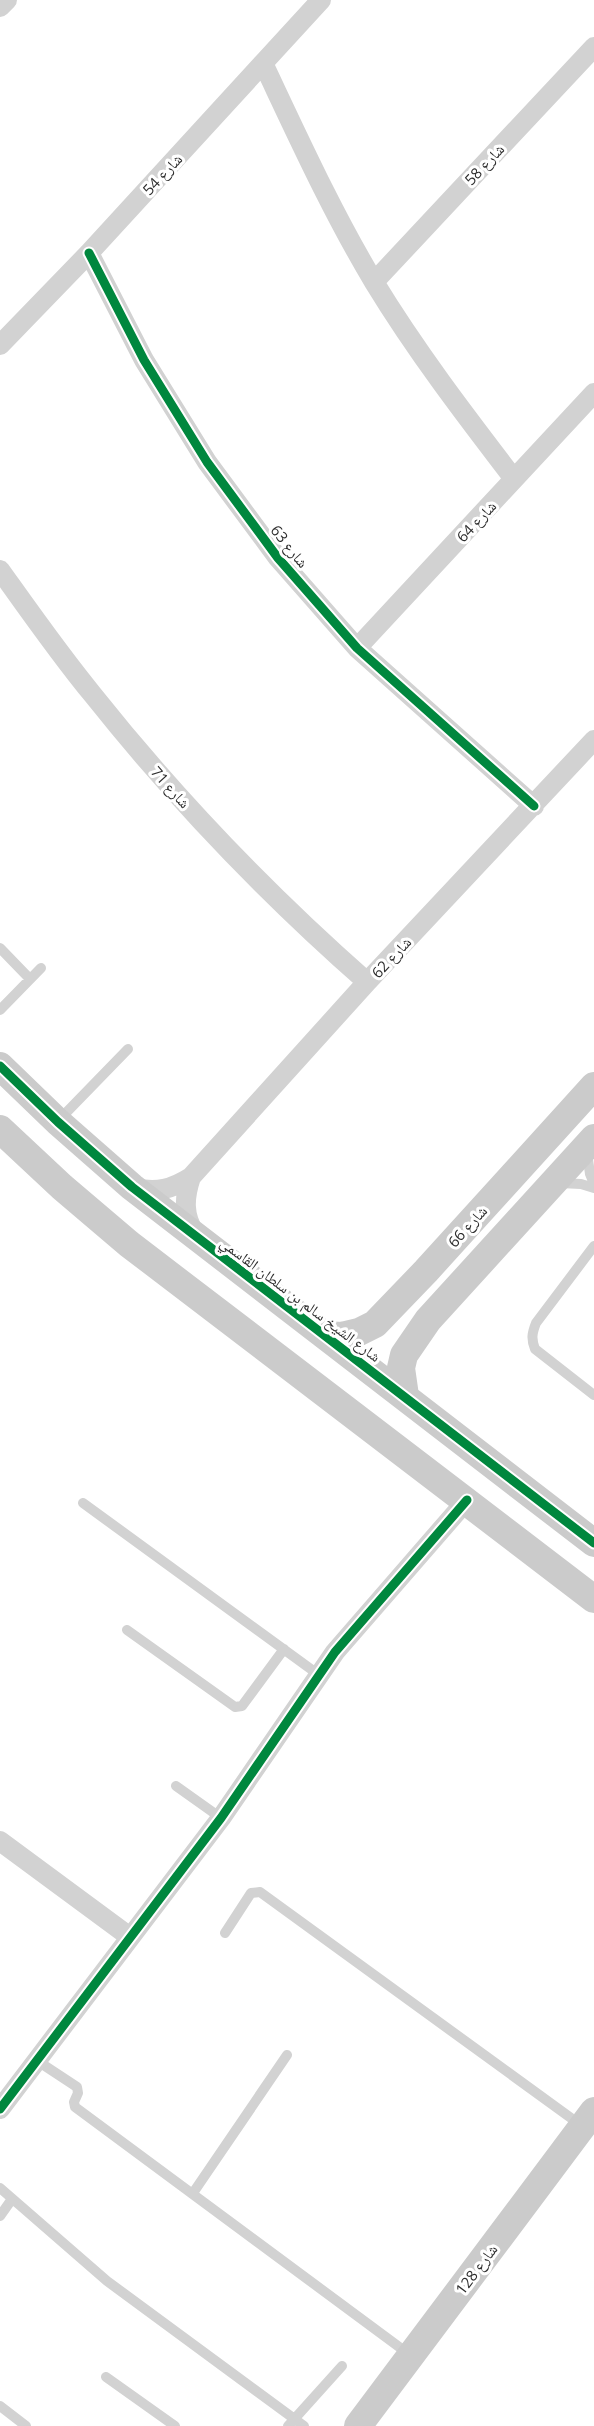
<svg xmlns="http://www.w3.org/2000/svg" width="594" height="2426" font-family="'Open Sans','Noto Naskh Arabic',sans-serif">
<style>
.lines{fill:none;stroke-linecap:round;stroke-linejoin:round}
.lane{stroke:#d2d2d2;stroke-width:10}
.street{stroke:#d2d2d2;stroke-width:20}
.secondary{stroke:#cbcbcb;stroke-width:28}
.cycleway-casing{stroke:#fff;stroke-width:13}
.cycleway{stroke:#00873e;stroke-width:9}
.labels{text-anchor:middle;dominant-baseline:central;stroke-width:6;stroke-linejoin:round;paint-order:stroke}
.street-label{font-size:15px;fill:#2d2d2d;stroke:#fff}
</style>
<rect width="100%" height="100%" fill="#fff"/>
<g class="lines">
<!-- lane -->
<path class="lane" d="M0,948l30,31
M0,1010l41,-42
M59,1120l69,-71
M587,1152l3,22 4,10
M560,1183l21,1 13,4
M594,1246l-58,77c-4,10 -5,16 -1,26l59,46
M83,1503l236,172
M127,1630l108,77 7,-1 42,-57
M176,1786l45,32
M225,1933l26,-40 9,-1 322,234
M36,2060l41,27 1,6 -4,9 1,5 335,248
M0,2188l107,93 197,145
M193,2193l94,-138
M0,2216l12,-17
M106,2377l69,49
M0,2406l26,20
M288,2426l54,-60"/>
<!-- street -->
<path class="street" d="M0,7l7,-7
M263,63c35,74 69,149 111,219 42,69 91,133 140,197
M89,253l55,107 63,102 71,96 79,90 177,158
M374,282l220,-235
M0,345l89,-92 232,-253
M0,570c30,42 60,85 93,125 82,103 175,200 274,287
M357,648l237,-255
M191,1177c-7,21 -8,38 4,57
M135,1188c22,5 37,1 56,-11l176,-195 227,-242
M0,1841l130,96
M0,2109l221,-291 114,-166 132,-152"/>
<!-- secondary -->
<path class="secondary" d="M0,1066l58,56 74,65 462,356
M0,1129l62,58 67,57 465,355
M324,1335l18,1 17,-4 16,-8 51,-53 168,-185
M405,1396l-4,-28 3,-13 24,-35 166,-182
M358,2426l236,-315"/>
<!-- cycleway casing -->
<g class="cycleway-casing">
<path id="cycleway" d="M89,253l55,107 63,102 71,96 79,90 177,158
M0,1066l58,56 74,65 462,356
M0,2109l221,-291 114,-166 132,-152"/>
</g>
<!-- cycleway -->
<use href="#cycleway" class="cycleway"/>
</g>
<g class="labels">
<!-- street labels -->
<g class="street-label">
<text transform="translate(484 164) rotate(-47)">شارع 58</text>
<text transform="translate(162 174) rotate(-47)">شارع 54</text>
<text transform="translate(476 521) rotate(-47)">شارع 64</text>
<text transform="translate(290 546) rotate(51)">شارع 63</text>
<text transform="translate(171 787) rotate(48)">شارع 71</text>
<text transform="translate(391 957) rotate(-47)">شارع 62</text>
<text transform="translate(467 1226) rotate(-48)">شارع 66</text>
<text transform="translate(301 1299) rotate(37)">شارع الشيخ سالم بن سلطان القاسمي</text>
<text transform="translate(476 2269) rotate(-53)">شارع 128</text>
</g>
</g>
</svg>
